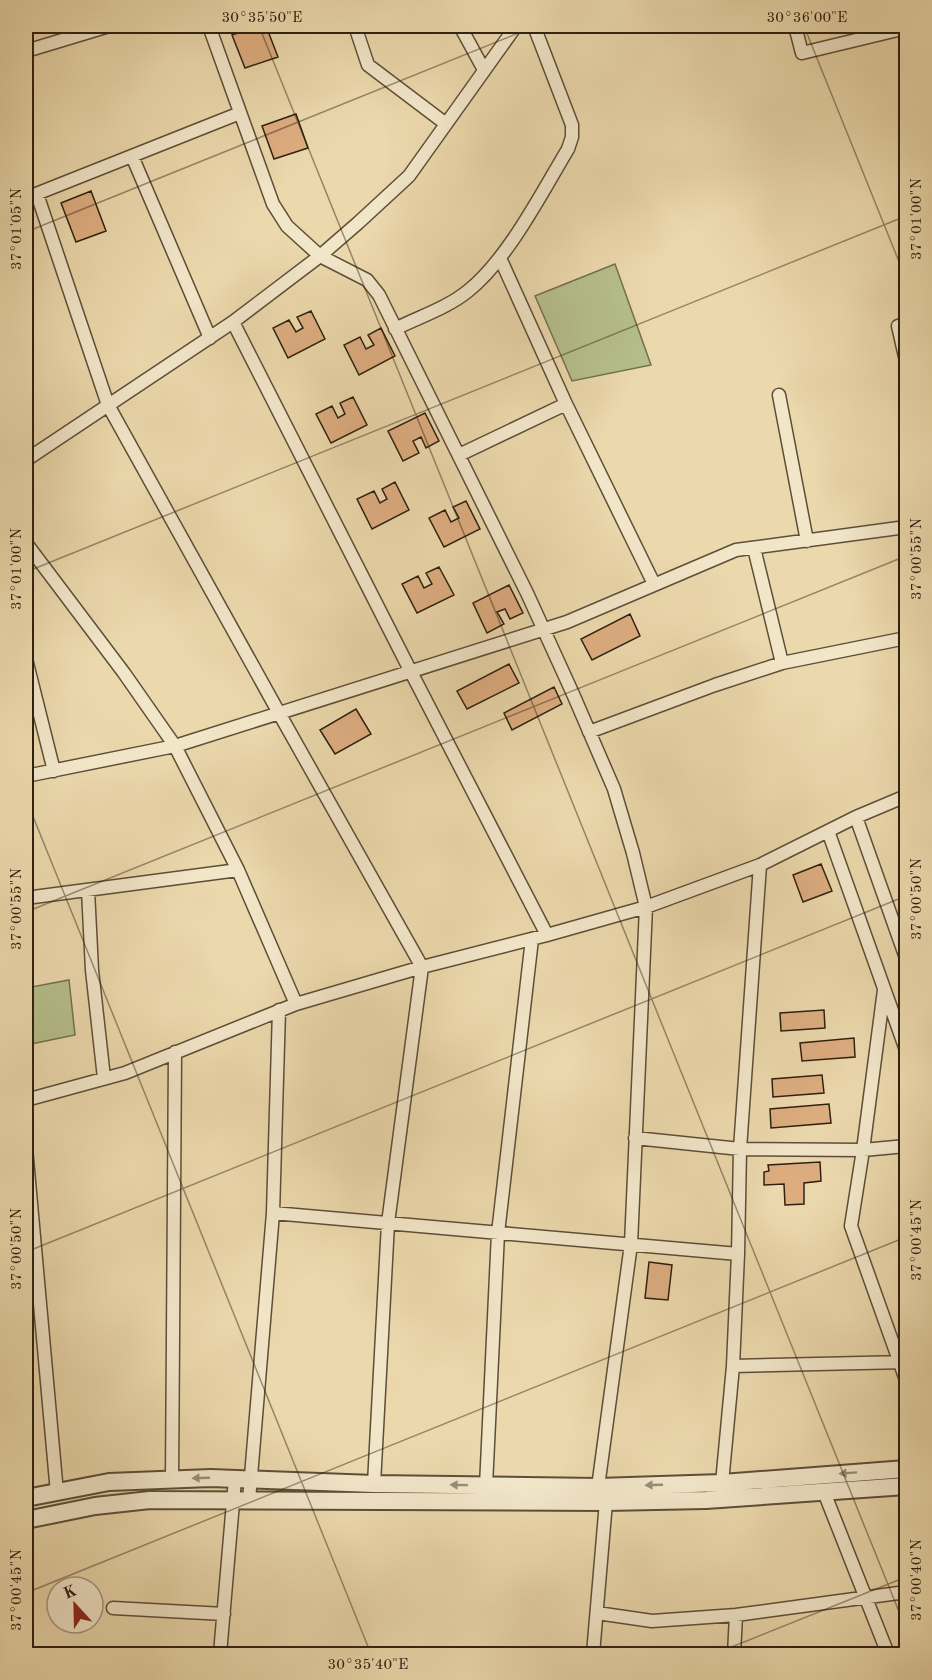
<svg xmlns="http://www.w3.org/2000/svg" width="932" height="1680" font-family="'Old Standard TT',serif">
<style>
.green{fill:#b5bf8b;stroke:#72704e;stroke-width:1.5}
.building{fill:#ddad80;stroke:#2e2010;stroke-width:1.5}
.lines{fill:none;stroke-linecap:round;stroke-linejoin:round}
.minor-casing{stroke:#5d4e37;stroke-width:15}
.tertiary-casing{stroke:#5d4e37;stroke-width:20}
.minor{stroke:#f2e6c9;stroke-width:12}
.tertiary{stroke:#f2e6c9;stroke-width:16}
.oneway{fill:#9a8d76}
.ticks{fill:none;stroke:#2e2010;stroke-width:1.5;stroke-opacity:0.45}
.neatline{fill:none;stroke:#2e2010;stroke-width:2}
.ticks-label{font-size:15px;text-anchor:middle;fill:#2e2010}
</style>
<rect width="100%" height="100%" fill="#ebd8ac"/>
<filter id="stains"><feTurbulence type="fractalNoise" baseFrequency=".00333" numOctaves="4"/><feColorMatrix values="0 0 0 0 .2 0 0 0 0 .09 0 0 0 0 .02 0 0 0 .5 -.17"/></filter>
<radialGradient id="worn" r=".72"><stop offset=".6" stop-color="#630" stop-opacity="0"/><stop offset="1" stop-color="#630" stop-opacity=".3"/></radialGradient>
<!-- green -->
<path class="green" d="M615,264l36,101 -79,16 -37,-85z
M69,980l6,55 -49,10v-57z"/>
<!-- building -->
<path class="building" d="M258,26h8l12,31 -33,11 -13,-33z
M296,114l12,34 -34,11 -12,-33z
M91,191l15,40 -30,11 -15,-39z
M311,311l14,28 -37,19 -15,-30 16,-8 7,12 7,-4 -6,-11z
M381,328l14,28 -36,19 -15,-30 16,-8 6,12 8,-4 -6,-10z
M353,397l14,28 -36,18 -15,-29 16,-8 6,12 7,-4 -5,-11z
M425,413l14,28 -13,7 -5,-11 -8,4 6,12 -16,8 -15,-30z
M395,482l14,28 -37,19 -15,-30 17,-8 6,12 7,-4 -5,-10z
M466,501l14,28 -36,18 -15,-29 16,-8 6,12 8,-4 -6,-11z
M439,567l15,28 -37,18 -15,-29 16,-8 6,12 8,-4 -6,-11z
M509,585l14,28 -13,6 -5,-10 -8,3 7,12 -17,9 -14,-30z
M630,614l10,22 -48,24 -11,-21z
M509,664l10,19 -52,26 -10,-18z
M554,687l8,17 -50,26 -8,-17z
M356,709l15,25 -36,20 -15,-24z
M821,864l11,27 -29,11 -10,-27z
M824,1010l1,18 -44,3 -1,-18z
M854,1038l1,19 -53,4 -2,-18z
M822,1075l2,18 -51,4 -1,-18z
M829,1104l2,19 -60,5 -1,-19z
M820,1162l1,19 -17,2v21l-19,1 -1,-21 -20,1v-13l5,-1 -1,-6z
M649,1262l23,3 -4,35 -23,-2z"/>
<g class="lines">
<!-- minor casing -->
<g class="minor-casing">
<path id="minor" d="M209,26l64,178 14,22 33,30 47,24 12,15 148,298 46,101 41,95 19,64 13,54 -15,337 -33,243
M355,26l13,39 78,59
M460,26l24,44
M795,26l7,27 104,-25
M26,51l83,-25
M132,156l78,182
M37,194l71,211 171,308 143,254 -34,256 -14,261
M26,198l214,-85
M500,258l66,146 88,180
M233,322l178,350 136,263
M906,323l-8,3 8,35
M395,329c24,-12 52,-21 73,-38 40,-32 73,-97 100,-142l4,-12v-12l-38,-99
M779,395l28,146
M459,455l107,-51
M26,460l207,-138 87,-66 38,-33 51,-47 107,-150
M26,543l98,130 51,73 63,124 58,134
M754,548l28,115
M26,659l28,112
M589,732l126,-47 67,-22 124,-25
M26,776l149,-30 392,-124 169,-72 170,-23
M856,817l50,141
M828,831l78,219
M88,890l4,80 12,108
M26,898l212,-28
M884,990l-21,160 -12,76 55,154
M26,1100l99,-27 171,-69 126,-37 125,-32 99,-28 114,-42 96,-48 50,-21
M635,1138l105,11 123,1 43,-4
M26,1148l31,345
M273,1213l465,41
M733,1366l172,-4
M172,1479l3,-427
M722,1483l11,-117 5,-112 2,-105 20,-284
M486,1486l12,-253 34,-294
M824,1492l64,162
M249,1500l24,-287 6,-203
M113,1608l111,6
M597,1613l55,8 84,-6 170,-23
M220,1654l15,-175
M593,1654l13,-152
M734,1654l2,-39"/>
</g>
<!-- tertiary casing -->
<g class="tertiary-casing">
<path id="tertiary" d="M26,1498l83,-16 102,-4 163,6 224,3 124,-4 184,-14
M26,1520l69,-14 55,-6 456,2 100,-2 200,-14"/>
</g>
<!-- minor -->
<use href="#minor" class="minor"/>
<!-- tertiary -->
<use href="#tertiary" class="tertiary"/>
</g>
<!-- one-way arrows -->
<defs><path id="oneway-solid" d="M-6-.8H1V-3.2L6.5 0L1 3.2V.8H-6Z" transform="scale(1.5)"/></defs>
<g class="oneway">
<use href="#oneway-solid" transform="translate(848 1473) rotate(176)"/>
<use href="#oneway-solid" transform="translate(201 1478) rotate(178)"/>
<use href="#oneway-solid" transform="translate(459 1485) rotate(-179)"/>
<use href="#oneway-solid" transform="translate(654 1485) rotate(178)"/>
</g>
<!-- ticks -->
<path class="ticks" d="M259,26l647,1603M804,26l102,253M26,232l510,-206M26,572l880,-356M26,799l345,855M26,912l880,-356M26,1252l880,-356M26,1593l880,-356M714,1654l192,-77"/>
<!-- margin -->
<rect width="932" height="1680" fill="none" stroke="#ebd8ac" stroke-width="66"/>
<!-- north arrow -->
<g transform="translate(75 1605) rotate(338)"><circle r="28" fill="#f2e6c9" stroke="#a4977f" stroke-width="1.5"/>
<path d="M0-4.5L10 22L0 15L-10 22Z" fill="#8f2418"/>
<text y="-9" font-size="16" font-weight="bold" text-anchor="middle" fill="#2e2010">K</text>
</g>
<rect x="33" y="33" width="866" height="1614" class="neatline"/>
<g class="ticks-label">
<text x="262" y="22">30°35'50"E</text>
<text x="807" y="22">30°36'00"E</text>
<text transform="translate(916 219) rotate(-90)" y="5">37°01'00"N</text>
<text transform="translate(16 229) rotate(-90)" y="5">37°01'05"N</text>
<text transform="translate(916 559) rotate(-90)" y="5">37°00'55"N</text>
<text transform="translate(16 569) rotate(-90)" y="5">37°01'00"N</text>
<text transform="translate(916 899) rotate(-90)" y="5">37°00'50"N</text>
<text transform="translate(16 909) rotate(-90)" y="5">37°00'55"N</text>
<text transform="translate(916 1240) rotate(-90)" y="5">37°00'45"N</text>
<text transform="translate(16 1249) rotate(-90)" y="5">37°00'50"N</text>
<text transform="translate(916 1580) rotate(-90)" y="5">37°00'40"N</text>
<text transform="translate(16 1590) rotate(-90)" y="5">37°00'45"N</text>
<text x="368" y="1669">30°35'40"E</text>
</g>
<rect width="100%" height="100%" filter="url(#stains)"/>
<rect width="100%" height="100%" fill="url(#worn)"/>
</svg>
